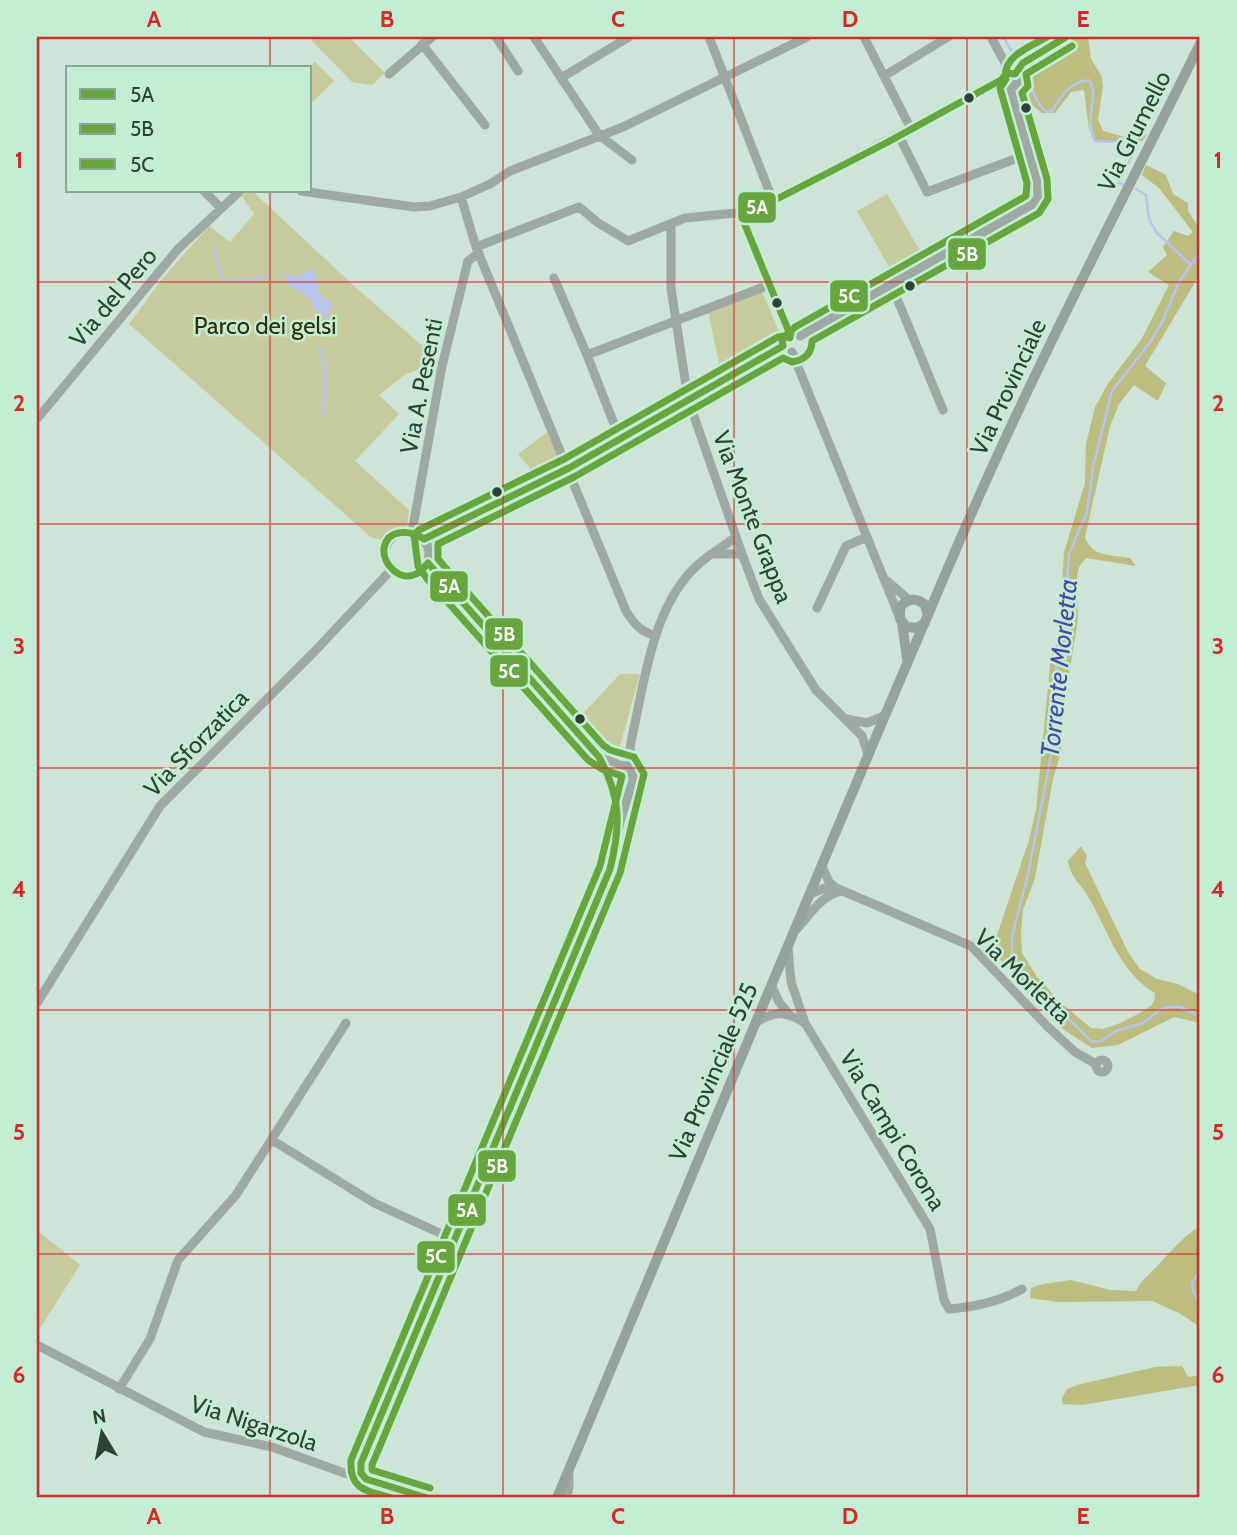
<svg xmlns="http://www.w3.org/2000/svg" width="1237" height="1535" font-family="Cabin,sans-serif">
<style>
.green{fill:#c7ca9d}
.forest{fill:#bcbd81}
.water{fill:#b7c4ee}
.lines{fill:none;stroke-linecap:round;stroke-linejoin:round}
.stream{stroke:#b7c4ee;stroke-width:2.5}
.minor{stroke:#9fa9a3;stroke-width:9}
.major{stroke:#95a39a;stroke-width:10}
.bus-1-casing{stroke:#c3eed4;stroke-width:12}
.bus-2-casing{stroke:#c3eed4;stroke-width:12}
.bus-3-casing{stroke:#c3eed4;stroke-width:12}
.bus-1{stroke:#67a53e;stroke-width:7}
.bus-2{stroke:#67a53e;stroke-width:7}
.bus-3{stroke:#67a53e;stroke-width:7}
.grid{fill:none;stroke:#d62828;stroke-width:2;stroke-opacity:0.55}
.bus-dot{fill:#2f4036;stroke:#c3eed4;stroke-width:2.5}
.labels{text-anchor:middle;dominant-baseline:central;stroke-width:5;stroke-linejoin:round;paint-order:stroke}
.street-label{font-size:24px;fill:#2f4036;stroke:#c3eed4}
.park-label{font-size:24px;fill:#332b01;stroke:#c3eed4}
.water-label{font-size:26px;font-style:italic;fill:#4849a7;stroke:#c3eed4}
.line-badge{stroke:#c3eed4;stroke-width:2.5}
.badge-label{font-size:19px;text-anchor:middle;font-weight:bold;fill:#fff}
.neatline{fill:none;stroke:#d62828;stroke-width:2.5}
.grid-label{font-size:23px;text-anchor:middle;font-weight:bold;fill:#d62828}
</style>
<rect width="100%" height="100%" fill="#cde4d6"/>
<!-- green -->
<path class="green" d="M316,37h33l36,36 -13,12 -20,-3 -40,-41z
M315,62l19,19 -24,23 -2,-36z
M249,191h3l100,93 85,75 -1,5 -30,10 -27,21 20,19 -44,47 54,49 -2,18 -10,3 -10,9 -15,-2 -243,-214 33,-45 47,-53 21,16 24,-28 -12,-18z
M887,194l35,60 -30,18 -35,-61z
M762,291l18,43 -4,10 -55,28 -13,-61z
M549,431l11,27 -2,5 -10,6 -2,-3 -12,7 -16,-19z
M620,674h20l-24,86 -18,-15 -20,-26z
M37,1230l43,35 -43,68z"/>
<!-- forest -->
<path class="forest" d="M1075,37h13l3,22 10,16 2,11 -5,33 5,12 22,6 20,-7 1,7 -4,4h-47l-6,-12 -5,-39 -13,2 -16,21h-13l-15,-12 -4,-19 2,-16z
M1146,165l20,10 7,19 15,9v8l12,18v45l-55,92 21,17 -8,18 -24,-16 -15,19 -9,22 -25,111c6,20 27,18 45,21l6,8 -50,-8 -7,9 -2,10 1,43 -16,96 -1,36 -8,27 -18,99 -12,32 -2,23 1,20 15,24 24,26 30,25 12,1 15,-5 22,-11 11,-7 3,-5 1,-8c-35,-20 -47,-62 -66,-95 -8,-14 -19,-21 -21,-37l13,-15 6,10 -2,7 43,89 12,17 17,10 21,5 22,11v28l-26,-6 -56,28 -26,3 -28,-18 -72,-80 37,-110 7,-30 15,-154 7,-17 2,-20 4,-67 21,-69 1,-39 9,-37 12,-22 34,-45 28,-55 -21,-13 19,-17 -4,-8 11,-16 14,5 5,-4 -34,-44 -17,-13z
M1200,1226v101l-21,-14 -27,-12 -95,1 -27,-4 1,-10 12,-4 28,-4 39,10 26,1c7,-13 12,-15 22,-26 14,-15 25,-28 42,-39z
M1182,1366l6,11 12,-2v10l-118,20 -19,-1 -1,-6 5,-9 10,-4 78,-18z"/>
<!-- water -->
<path class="water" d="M308,270h5c10,18 -5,19 18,32l1,5 -5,6 2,10 -5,-1v-8l-9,-4 -2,-8 -11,-10 -14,-7 -1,-9h12z"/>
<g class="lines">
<!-- stream -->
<path class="stream" d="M1003,37l12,20
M1023,73l16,31 7,8 6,-1c10,-16 17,-29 37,-31 12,19 -7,35 6,61l44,2 -21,40 5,1
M1136,189l10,6 3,24 8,14 33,31
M213,246l9,32 7,4 41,-5
M1200,252l-21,30 -17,40 -11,19 -39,50 -19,76 -6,45 -18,42 -6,82 -7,31 2,53 -30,154 -16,63v16l5,22 7,15 47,31 21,21 9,-1 15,-10 27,-8 17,-13 8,-3h12l20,9
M281,275l6,1
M319,348c7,14 9,48 3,63l3,7
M1200,1271l-8,12 1,8 7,11"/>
<!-- minor -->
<path class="minor" d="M496,37l22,34
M534,37l65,98 33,25
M709,37l64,164
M864,37l47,92
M991,37l19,35
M422,44l63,81
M389,74l43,-37
M1015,74l8,-11 43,-26
M884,76l64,-39
M561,78l68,-41
M1010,89l8,-6 -3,-9
M899,136l28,56 104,-39
M204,191l17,17
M301,191l113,16 16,-1 31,-9 29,-13 20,-13 113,-44 184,-90
M461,197l15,50 150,364c8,13 15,21 30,25
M746,212l-3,7 2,6 44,107h6l5,4
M671,224v64l17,111 54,155 17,45 57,91 46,46 6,18
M476,247l103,-40 18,15 31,19 57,-23 61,-6 27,-11 228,-121
M554,278l33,77 33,84
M891,284l52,126
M800,336l233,-132 5,-7 -1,-16 -27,-92
M792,352l107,264
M587,355l182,-70
M37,419l141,-170 62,-58
M385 554a22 22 0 1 1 44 0a22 22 0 1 1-44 0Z
M412,532l30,-166 26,-105 11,-8
M424,539l145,-71 214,-122
M714,554h28
M428,563l171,194c12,19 18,37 21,60
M887,581l22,19
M817,608l29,-62 21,-9
M847,719l20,4 17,-7
M599,757l20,8 9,1 5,7
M822,866l7,16 7,6 135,58 76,80 28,26 21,12
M810,894l15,-6h11
M796,930c13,-14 26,-36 46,-39
M788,948l3,34 14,41 125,206 14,71 5,9c26,-2 50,-7 73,-20
M772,987l7,15 9,11
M37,1003l123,-197 155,-155 76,-81
M757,1022c19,-12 30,-10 48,1
M1096 1066a6 6 0 1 1 12 0a6 6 0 1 1-12 0Z
M272,1140l102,63 81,37
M37,1345l167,87 68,15 75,27 14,-1
M119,1389l31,-50 28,-79 58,-65 110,-172
M361,1473v-10l249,-594 10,-47 13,-42 -3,-32 2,-11c13,-58 21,-135 69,-175 11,-9 24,-17 35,-25
M361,1473l5,6 61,19
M566,1498l3,-11v-14"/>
<!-- major -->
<path class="major" d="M902,622l5,37
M925,623l-8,5 -10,-1 -7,-8v-11c6,-10 17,-11 25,-3l3,10
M557,1498c136,-324 270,-650 409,-972 71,-164 155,-322 234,-482"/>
<!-- bus-1 casing -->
<g class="bus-1-casing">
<path id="bus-1" d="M427,1498l-61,-19 -5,-6v-10l249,-594c11,-44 11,-72 -11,-112l-171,-194c-4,4 -7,9 -12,11 -15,8 -34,-9 -32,-26 4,-20 27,-18 40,-9l145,-71 214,-122 -1,-6 7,-8 -44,-107 -2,-6 3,-7 27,-11 113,-58 115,-63 6,-7 8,1 8,-11 43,-26"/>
</g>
<!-- bus-2 casing -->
<g class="bus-2-casing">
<path id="bus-2" d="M430,1488l-58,-18v-5l248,-592 24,-99 -10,-17 -24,-7 -7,-5 -159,-179 -6,-7v-15l136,-67 209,-119 9,4c12,-2 20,-8 20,-21l227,-128 9,-14 -1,-20 -25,-86 6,-7 -2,-12 46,-28"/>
</g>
<!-- bus-3 casing -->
<g class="bus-3-casing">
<path id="bus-3" d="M392,1498c-24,-7 -43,-7 -41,-38l249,-594 22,-90 -20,-7 -14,-9 -160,-180 -10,-14 -4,-31 5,-5 145,-71 214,-122 6,-1 6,2 1,-7 4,-4 231,-131 1,-13 -27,-95 6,-9c-5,-22 25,-33 41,-42"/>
</g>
<!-- bus-1 -->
<use href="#bus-1" class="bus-1"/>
<!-- bus-2 -->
<use href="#bus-2" class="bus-2"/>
<!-- bus-3 -->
<use href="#bus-3" class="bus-3"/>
</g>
<!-- grid -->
<path class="grid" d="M270,37v31M503,37v1461M734,37v1461M967,37v1461M270,191v1307M37,282h1163M37,524h1163M37,768h1163M37,1010h1163M37,1254h1163"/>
<!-- markers -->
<g class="bus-dot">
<circle cx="969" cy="98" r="6"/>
<circle cx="1026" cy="108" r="6"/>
<circle cx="910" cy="286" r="6"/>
<circle cx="777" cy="303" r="6"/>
<circle cx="497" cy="492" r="6"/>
<circle cx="580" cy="719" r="6"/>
</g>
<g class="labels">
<!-- street labels -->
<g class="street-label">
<text transform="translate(1134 131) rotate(-63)">Via Grumello</text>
<text transform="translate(113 297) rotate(-50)">Via del Pero</text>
<text transform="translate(421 386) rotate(-79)">Via A. Pesenti</text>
<text transform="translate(1008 387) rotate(-65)">Via Provinciale</text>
<text transform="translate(753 517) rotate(69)">Via Monte Grappa</text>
<text transform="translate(196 743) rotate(-46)">Via Sforzatica</text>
<text transform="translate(1023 976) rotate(44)">Via Morletta</text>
<text transform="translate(713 1072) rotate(-67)">Via Provinciale 525</text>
<text transform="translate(893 1130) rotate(59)">Via Campi Corona</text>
<text transform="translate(254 1423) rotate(18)">Via Nigarzola</text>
</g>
<!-- park labels -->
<g class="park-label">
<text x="265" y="325">Parco dei gelsi</text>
</g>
<!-- water labels -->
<g class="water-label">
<text transform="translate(1059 668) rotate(-84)">Torrente Morletta</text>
</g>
</g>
<g class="line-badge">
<rect x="737" y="191" width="40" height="33" rx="7" fill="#67a53e"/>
<rect x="947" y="237" width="40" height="34" rx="7" fill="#67a53e"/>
<rect x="829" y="279" width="40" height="34" rx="7" fill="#67a53e"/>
<rect x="429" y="570" width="40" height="33" rx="7" fill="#67a53e"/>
<rect x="484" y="617" width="40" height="34" rx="7" fill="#67a53e"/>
<rect x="489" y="654" width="40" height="34" rx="7" fill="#67a53e"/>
<rect x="477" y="1149" width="40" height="34" rx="7" fill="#67a53e"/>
<rect x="447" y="1193" width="40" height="34" rx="7" fill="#67a53e"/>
<rect x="416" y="1240" width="40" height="34" rx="7" fill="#67a53e"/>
</g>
<g class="badge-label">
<text x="757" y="214">5A</text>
<text x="967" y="261">5B</text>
<text x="849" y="303">5C</text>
<text x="449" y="593">5A</text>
<text x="504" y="641">5B</text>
<text x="509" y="678">5C</text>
<text x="497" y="1173">5B</text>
<text x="467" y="1217">5A</text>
<text x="436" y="1263">5C</text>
</g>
<!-- border -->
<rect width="1237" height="1535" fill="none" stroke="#c3eed4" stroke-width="77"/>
<!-- legend -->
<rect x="66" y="66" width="245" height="126" fill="#c3eed4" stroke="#88a895" stroke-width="2"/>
<rect x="80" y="89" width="35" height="10" fill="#67a53e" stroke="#88a895" stroke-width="2"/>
<text x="130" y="102" font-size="21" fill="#2f4036">5A</text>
<rect x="80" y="124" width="35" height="10" fill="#67a53e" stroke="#88a895" stroke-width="2"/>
<text x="130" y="136" font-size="21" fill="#2f4036">5B</text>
<rect x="80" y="159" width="35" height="10" fill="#67a53e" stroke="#88a895" stroke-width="2"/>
<text x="130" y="172" font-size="21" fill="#2f4036">5C</text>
<!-- north arrow -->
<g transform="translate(102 1433) rotate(350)" stroke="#c3eed4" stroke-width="5" paint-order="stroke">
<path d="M0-5L12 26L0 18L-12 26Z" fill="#2f4036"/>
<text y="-10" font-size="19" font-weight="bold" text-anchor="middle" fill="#2f4036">N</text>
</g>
<rect x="38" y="38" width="1160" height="1458" class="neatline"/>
<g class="grid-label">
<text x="154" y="27">A</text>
<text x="387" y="27">B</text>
<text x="618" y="27">C</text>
<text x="850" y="27">D</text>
<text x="1083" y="27">E</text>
<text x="19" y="168">1</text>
<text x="1218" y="168">1</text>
<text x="19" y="411">2</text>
<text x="1218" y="411">2</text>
<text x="19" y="654">3</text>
<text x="1218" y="654">3</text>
<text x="19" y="897">4</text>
<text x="1218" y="897">4</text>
<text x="19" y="1140">5</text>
<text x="1218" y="1140">5</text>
<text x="19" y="1383">6</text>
<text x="1218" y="1383">6</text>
<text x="154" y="1524">A</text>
<text x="387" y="1524">B</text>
<text x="618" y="1524">C</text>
<text x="850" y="1524">D</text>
<text x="1083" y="1524">E</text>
</g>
</svg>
